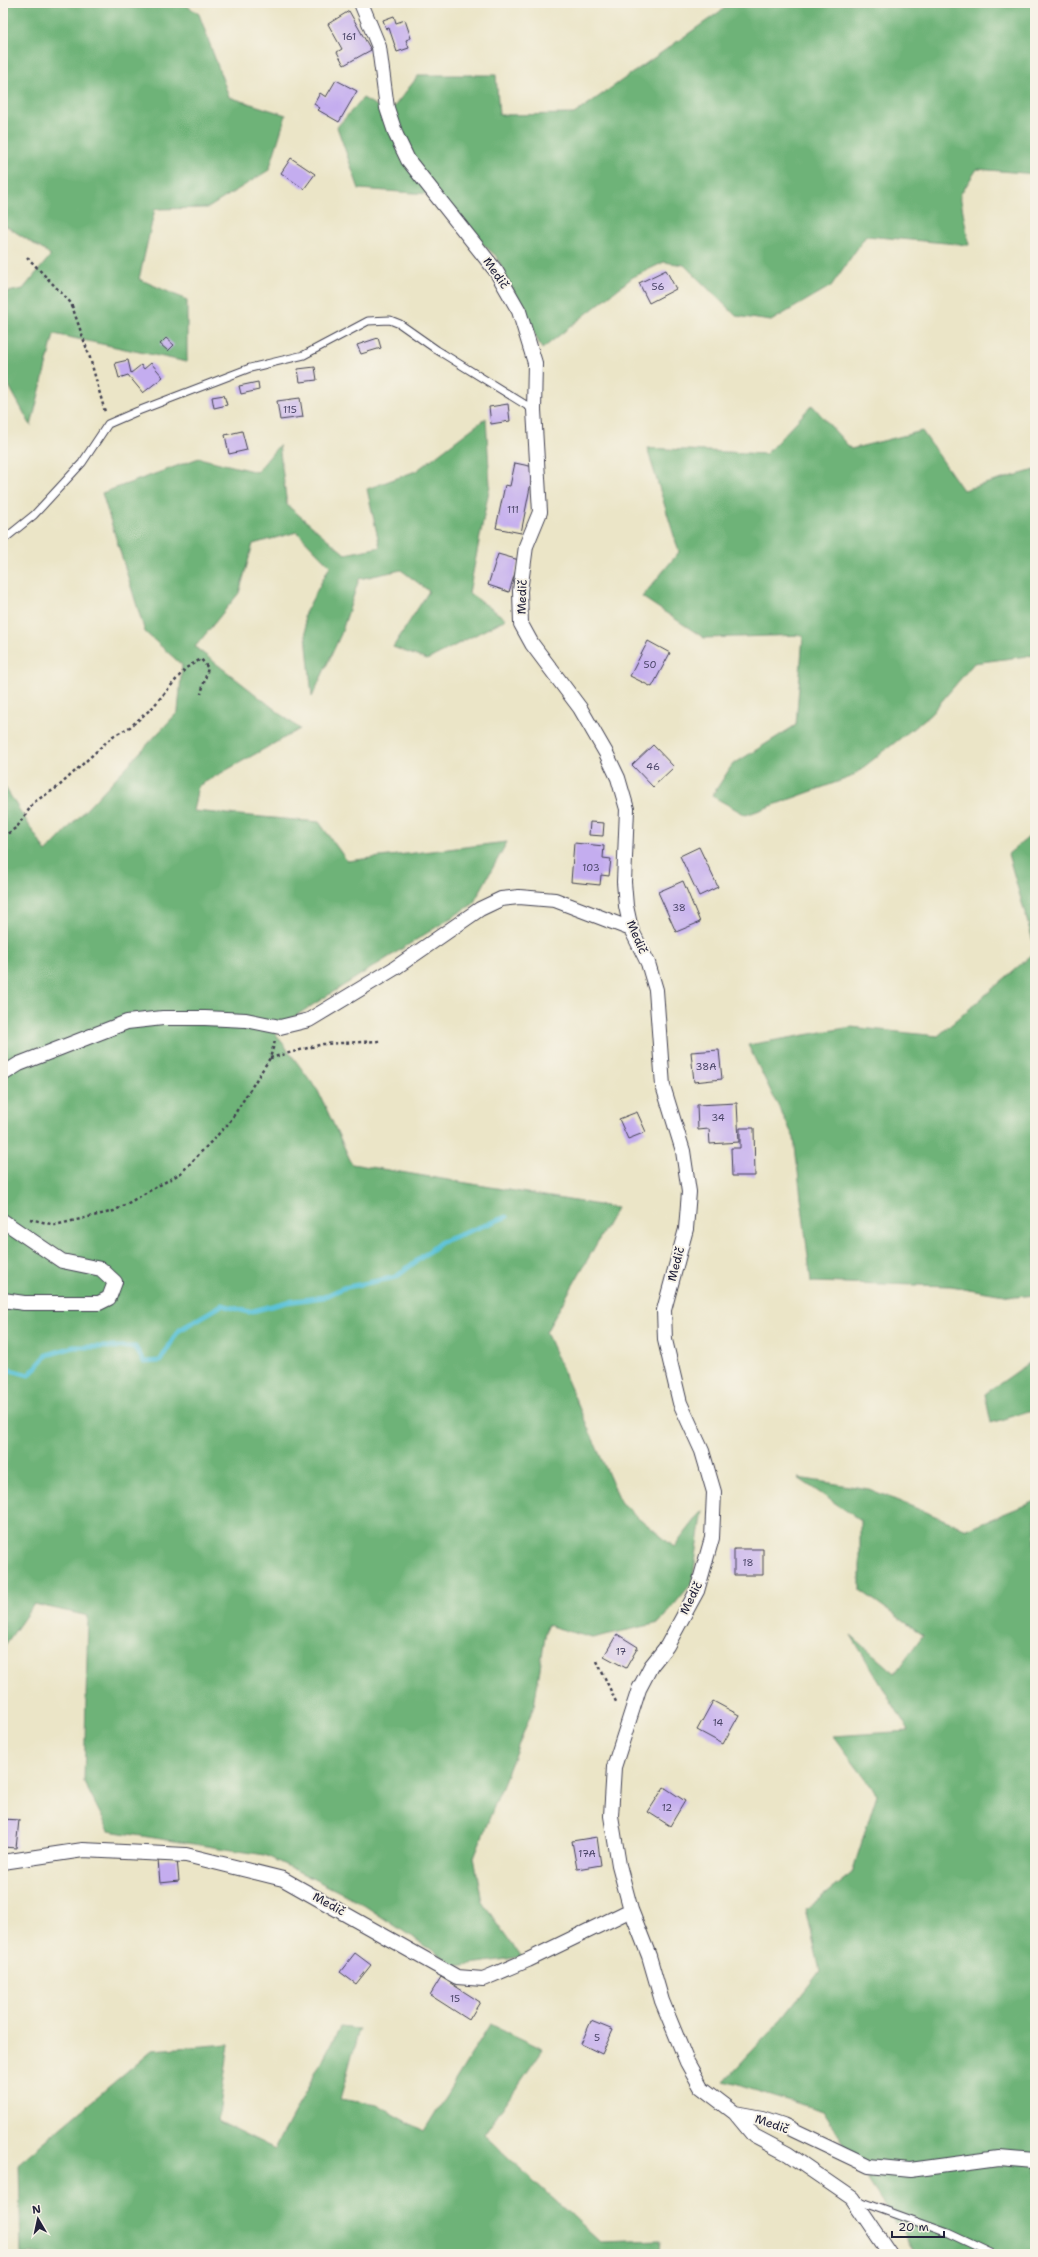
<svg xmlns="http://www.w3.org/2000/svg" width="1038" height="2257" font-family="'Shantell Sans',sans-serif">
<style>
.forest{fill:#6eb378;stroke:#486a5a}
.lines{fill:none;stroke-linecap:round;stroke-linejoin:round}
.stream{stroke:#5bc2d8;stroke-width:5}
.building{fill:#c4adef}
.service-casing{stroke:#403f50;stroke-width:9}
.minor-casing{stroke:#403f50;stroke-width:16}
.path{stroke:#403f50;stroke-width:2.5;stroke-dasharray:3 3;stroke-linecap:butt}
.service{stroke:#fff;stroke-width:7}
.minor{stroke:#fff;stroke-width:14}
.labels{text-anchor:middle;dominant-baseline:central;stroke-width:4;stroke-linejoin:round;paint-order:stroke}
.number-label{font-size:10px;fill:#4a4568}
.street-label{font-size:12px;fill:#22223b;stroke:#f7f3e8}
</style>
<rect width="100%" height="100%" fill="#f7f3e8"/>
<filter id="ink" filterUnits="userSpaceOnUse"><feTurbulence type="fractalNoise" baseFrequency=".025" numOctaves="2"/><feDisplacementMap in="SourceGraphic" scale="8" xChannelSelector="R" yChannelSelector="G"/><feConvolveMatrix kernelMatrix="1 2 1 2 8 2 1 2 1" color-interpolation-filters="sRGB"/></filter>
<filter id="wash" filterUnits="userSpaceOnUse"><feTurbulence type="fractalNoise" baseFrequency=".012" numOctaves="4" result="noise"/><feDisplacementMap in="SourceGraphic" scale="16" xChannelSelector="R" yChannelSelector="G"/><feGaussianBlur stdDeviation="0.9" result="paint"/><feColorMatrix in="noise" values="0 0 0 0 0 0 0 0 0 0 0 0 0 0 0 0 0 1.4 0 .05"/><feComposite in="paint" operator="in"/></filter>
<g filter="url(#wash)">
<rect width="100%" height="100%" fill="#ebe5c7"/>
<!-- forest -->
<path class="forest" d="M3,3h180l16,11 30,83 57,18 -17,55 -61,38 -53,1 -16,70 48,21v62l-133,-28 -23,92 -28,-51v-82l20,-4 28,-34 -48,-31z
M732,3h303v171l-58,-5 -17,26 9,50 -103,-9 -35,50 -60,35 -35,-5 -52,-51 -20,-3 -31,15 -91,72 -46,-93 -68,-62 -69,-5 -22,-62 26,-29 26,15 30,-38h77l3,40 75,-1z
M812,405l39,44 71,-18 41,59 72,-20v185l-61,8 -44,52 -79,62 -105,38 -34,-19 20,-31 64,-40 7,-90 -99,3 -62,-41 37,-45 -32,-104 119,6z
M486,418l4,67 -21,108 37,26 -79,41 -34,-13 36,-56 -28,-21 -42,9 -18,55 -29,63 -8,-82 26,-49 -33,-34 -44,12 -14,49 -44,54 105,82 -102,57 -5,25 126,11 28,39 160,-19 -34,62 -200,126 45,61 34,73 265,44 -71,124 75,171 53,44 29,-37 -11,73 -33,40 -67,15 -45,-13 -13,81 -60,151 8,45 39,55 -65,9 -100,-66 -91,-45 -156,-24 -25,-49 4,-166 -54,-12 -31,44v-864l43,68 132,-140 4,-47 -37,-33 -43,-139 97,-35 58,14 22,-27 8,60 58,49 35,-7 -13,-58 49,-18z
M1035,832v116l-27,-94z
M1035,952v343l-19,2 -65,-11 -140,-4 -17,-144 -46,-93 103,-18 87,9z
M1035,1359v50l-44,14 -6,-29z
M798,1478l71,11 98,40 68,-28v753h-119l-93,-143 -99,-30 59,-63 37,-47 -14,-62 46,-36 25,-79 -44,-58 76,-5 -58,-96 44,38 28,-38 -63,-45v-70z
M490,2024l53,25 -59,86 116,107 61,-2 -1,14h-639l-2,-91 133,-113 77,-6 -11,77 57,28 65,-122 19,2 -19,70 37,6 47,26z"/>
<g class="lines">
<!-- stream -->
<path class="stream" d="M3,1368l26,7 18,-20 27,-8h61l9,15 16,-1 18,-30 44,-26 27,7 38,-10 37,-5 19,-9 53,-11 45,-35 65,-25"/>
</g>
<g id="blocks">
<!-- building -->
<path class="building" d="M349,11l22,39 -27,15 -7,-13 5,-3 -14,-25z
M394,16l2,7 9,-3 6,18 -5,2 3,8 -12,4 -8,-24 -3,1 -3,-9z
M336,80l21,11 -18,31 -21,-12 2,-2 -6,-4 6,-11 6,4z
M291,158l24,16 -11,15 -23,-16z
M666,270l10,19 -27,14 -10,-20z
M166,338l8,7 -6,6 -8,-7z
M378,338l3,10 -20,6 -4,-9z
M128,360l3,13 10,-8 3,4 7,-6 12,14 -20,16 -15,-18 -9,3 -4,-15z
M315,367l2,13 -17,2 -2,-13z
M258,382l1,8 -18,4 -2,-8z
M224,395l3,10 -13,3 -2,-11z
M300,398l3,19 -23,3 -3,-19z
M508,404l2,17 -19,3 -2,-17z
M242,431l5,19 -18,4 -4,-19z
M515,463l19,4 -13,66 -25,-5 9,-43 5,1z
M498,554l21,6 -10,32 -21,-7z
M648,641l22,12 -18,34 -22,-11z
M653,745l21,22 -21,20 -21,-22z
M590,822l14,1 -1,13 -14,-1z
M574,843l30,3 -1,12 8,1 -2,17 -8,-1 -1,10 -29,-3z
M699,847l19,40 -19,9 -19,-40z
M683,881l17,41 -24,10 -18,-40z
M719,1050l3,29 -28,3 -3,-30z
M737,1103l2,39 -29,2 -1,-15 -11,1 -1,-25z
M637,1112l9,20 -18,7 -9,-20z
M740,1128h14l1,48h-23l-1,-28h9z
M734,1549h29v26h-29z
M617,1634l21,13 -12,21 -22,-12z
M713,1701l26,14 -16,29 -26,-14z
M664,1787l21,14 -15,25 -22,-14z
M3,1819l16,1 -3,28 -13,-1z
M597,1837l4,28 -24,4 -5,-28z
M177,1859l2,22 -19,2 -2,-23z
M355,1953l16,12 -15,19 -16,-12z
M441,1977l39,25 -11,18 -39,-25z
M591,2021l22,9 -11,24 -21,-10z"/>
</g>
</g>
<g filter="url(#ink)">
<use href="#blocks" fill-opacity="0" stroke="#403f50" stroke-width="1"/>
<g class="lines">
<!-- service casing -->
<g class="service-casing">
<path id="service" d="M3,540l31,-25 48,-52 26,-39 30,-13 112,-43 54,-13 64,-34 22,-1 10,4 37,26 97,60
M854,2199l94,34 45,21"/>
</g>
<!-- minor casing -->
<g class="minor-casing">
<path id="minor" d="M361,3l18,44 8,61 9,27 12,25 88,111 23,40 16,52 -1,47 6,102 -14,34 -6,45 1,33 11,20 48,64 26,45 12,25 9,31 -3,73 2,24 5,23 17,34 8,27 7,96 20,65 6,41 -3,37 -22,81 1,30 15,63 22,48 12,41 -2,46 -15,53 -30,55 -16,20 -12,23 -25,78 -3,49 8,49 12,45 18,46 13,45 25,61 14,25 34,26 27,5 21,7 86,41 41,4 89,-12 36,3
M3,1074l16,-10 108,-42 36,-4h42l41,2 34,7 29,-7 86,-52 85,-59 21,-10 18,-2 36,3 76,29
M3,1221l59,40 39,8 14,13 -6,16 -10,5h-75l-21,-3
M3,1862l80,-12 103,5 97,24 174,98 26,2 45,-19 103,-50
M735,2113l19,23 34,18 64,44 38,56"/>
</g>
<!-- path -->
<path class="path" d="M27,257l44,46 19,55 15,54
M3,837l14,-10 17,-25 24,-15 55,-51 17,-9 22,-19 34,-40 15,-9 7,9 -7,26
M270,1058l53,-14 57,-3
M30,1219l25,6 59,-14 67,-38 48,-50 41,-65 5,-17
M597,1661l20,43"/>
<!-- service -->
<use href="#service" class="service"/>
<!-- minor -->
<use href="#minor" class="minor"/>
</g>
</g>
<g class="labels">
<!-- number labels -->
<g class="number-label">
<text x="349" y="36">161</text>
<text x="658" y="286">56</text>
<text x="290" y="409">115</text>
<text x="513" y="509">111</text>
<text x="650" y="664">50</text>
<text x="653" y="766">46</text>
<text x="591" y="867">103</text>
<text x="679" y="907">38</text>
<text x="706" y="1066">38A</text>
<text x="718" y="1117">34</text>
<text x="748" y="1562">18</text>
<text x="621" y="1651">17</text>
<text x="718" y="1722">14</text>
<text x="667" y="1807">12</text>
<text x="587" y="1853">17A</text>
<text x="455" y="1998">15</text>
<text x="597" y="2037">5</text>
</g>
<!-- street labels -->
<g class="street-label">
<text transform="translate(496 273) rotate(55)">Medič</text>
<text transform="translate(522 597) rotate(-88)">Medič</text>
<text transform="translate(637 937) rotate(67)">Medič</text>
<text transform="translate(676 1264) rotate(-75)">Medič</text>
<text transform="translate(691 1598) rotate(-63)">Medič</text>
<text transform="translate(329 1904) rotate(29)">Medič</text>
<text transform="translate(772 2124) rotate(19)">Medič</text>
</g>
</g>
<!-- margin -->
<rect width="1038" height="2257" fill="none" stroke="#f7f3e8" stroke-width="16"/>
<!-- north arrow -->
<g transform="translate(38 2219) rotate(351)" stroke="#f7f3e8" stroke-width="3" paint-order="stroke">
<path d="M0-3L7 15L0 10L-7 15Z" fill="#22223b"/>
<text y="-6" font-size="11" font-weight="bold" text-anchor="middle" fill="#22223b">N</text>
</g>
<!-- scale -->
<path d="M892 2231v6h52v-6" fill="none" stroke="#22223b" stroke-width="2"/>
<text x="898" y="2231" font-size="12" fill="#22223b" stroke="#f7f3e8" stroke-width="3" paint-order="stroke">20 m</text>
</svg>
